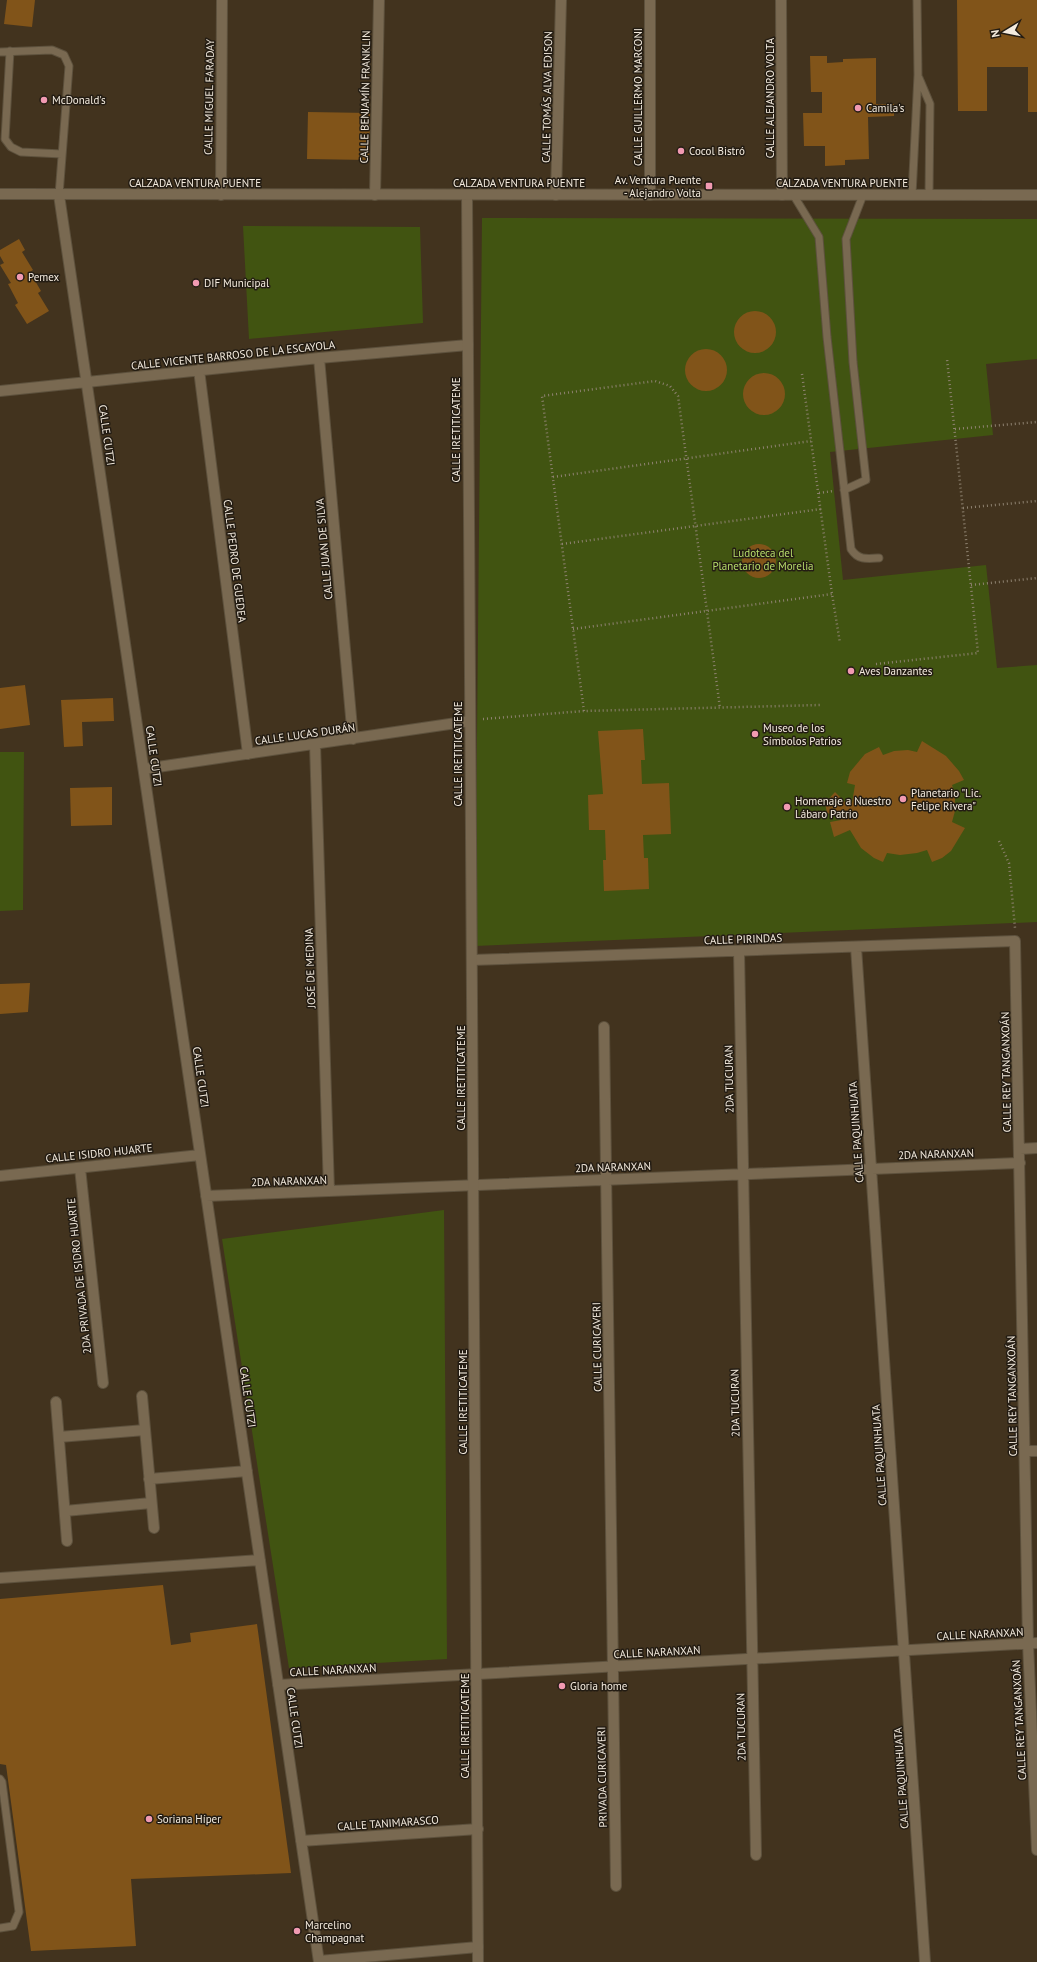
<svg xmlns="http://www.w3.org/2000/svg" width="1037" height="1962" font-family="'PT Sans',sans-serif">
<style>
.green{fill:#415411}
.building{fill:#815419}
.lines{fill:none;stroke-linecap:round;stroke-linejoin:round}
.service-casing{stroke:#5d513d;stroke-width:9}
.minor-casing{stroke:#5d513d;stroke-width:12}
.tertiary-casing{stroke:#5d513d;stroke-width:12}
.path{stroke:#8e8270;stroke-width:2.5;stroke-dasharray:1 3;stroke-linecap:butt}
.service{stroke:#796951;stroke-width:7}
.minor{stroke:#796951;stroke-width:10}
.tertiary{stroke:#796951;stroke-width:10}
.poi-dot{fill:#f19ab2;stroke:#231c13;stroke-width:1.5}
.labels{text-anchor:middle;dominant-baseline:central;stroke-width:3;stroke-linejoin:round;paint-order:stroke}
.street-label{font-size:11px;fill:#f4ebde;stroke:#231c13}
.poi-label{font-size:11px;fill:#f4ebde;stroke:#231c13;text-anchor:start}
.park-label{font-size:11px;fill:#b7dc6b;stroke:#231c13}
</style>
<rect width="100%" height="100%" fill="#42331e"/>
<!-- green -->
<path class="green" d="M482,218l555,1v140l-51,5 7,71 -163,17 13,128 143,-15 11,103 40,-3v257l-562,24z
M243,226l177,1 3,96 -174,16z
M0,752h24l-1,158 -23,1z
M444,1210l3,449 -158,9 -67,-429z"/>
<!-- building -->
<path class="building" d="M7,0h28l-3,27 -28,-3z
M957,0h80v112h-9v-45h-41v44h-29z
M810,56h17v7l16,-1v-3l33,-1v46h18v12l-26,1 1,42 -24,1v5l-20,1v-20h-21l-1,-33h19v-21h-11z
M308,112l62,1 -1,47 -62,-1z
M19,239l6,11 -3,2 11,18 -3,2 11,19 -3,2 11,18 -22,13 -12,-19 3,-2 -10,-19 3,-1 -11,-18 4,-2 -4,-7v-6z
M734 332a21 21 0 1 1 42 0a21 21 0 1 1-42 0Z
M685 370a21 21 0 1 1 42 0a21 21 0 1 1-42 0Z
M743 394a21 21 0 1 1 42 0a21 21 0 1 1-42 0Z
M742 561a17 17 0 1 1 34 0a17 17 0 1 1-34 0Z
M25,685l5,40 -30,4v-41z
M113,698l1,23 -32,1 1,24 -19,1 -3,-47z
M643,729l2,31h-4l1,24 27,-1 2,51 -28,1 1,23h4l1,31 -45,2 -1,-31h3l-1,-30h-16l-1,-35 15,-1 -5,-63z
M922,741l24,15 13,15 5,9 -12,5 3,9v17l-3,11 13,6 -14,23 -9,7 -10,4 -5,-12 -10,3 -17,2 -13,-2 -4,9 -9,-4 -13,-10 -11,-18 -16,7 -4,-15 11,-2 -3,-4 -11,-3 -2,-10 10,-11 12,12 5,-1 3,-18 -8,-2 3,-11 15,-18 14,-7 4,8 11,-4 14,-1 9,2z
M112,787v38l-41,1 -1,-38z
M30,983l-2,29 -28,2v-30z
M163,1585l8,60 20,-3 -1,-9 67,-9 34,249 -160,6 5,67 -105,5 -25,-186 -6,-1v-165z"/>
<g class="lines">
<!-- service casing -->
<g class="service-casing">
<path id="service" d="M10,51l-5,88 6,8 10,5 41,2
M0,52l52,-2 12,5 5,11 -10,129
M919,78l11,26 -1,91
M791,195l3,1 25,41 8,100 24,212c7,11 15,10 28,9
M912,195l6,-120 -1,-75
M844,490l22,-10 -13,-118 -7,-123 17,-44h4
M0,1779l2,3 17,130 -6,14 -13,2"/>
</g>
<!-- minor casing -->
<g class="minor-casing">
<path id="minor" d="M650,0v195
M781,0l1,195
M59,195l260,1767
M221,195l1,-195
M375,195l4,-195
M556,195l5,-195
M319,358l34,381
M199,370l49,384
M0,391l319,-33 149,-13
M315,744l14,447
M144,769l326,-48
M856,947l69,1015
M739,951l17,904
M472,960l543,-19 13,702 9,207
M604,1027l12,859
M1020,1149l17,-1
M80,1168l23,215
M0,1176l200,-21
M206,1196l814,-33
M142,1396l12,132
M56,1402l11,139
M59,1437l86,-7
M1025,1451h12
M149,1479l98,-8
M65,1511l86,-8
M0,1578l260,-18
M278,1685l759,-42
M301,1841l177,-12
M319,1961l159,-14"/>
</g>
<!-- tertiary casing -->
<g class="tertiary-casing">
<path id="tertiary" d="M0,194l1037,1
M467,195l11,1767"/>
</g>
<!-- path -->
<path class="path" d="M802,374l30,220 8,49
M955,429l82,-7
M553,477l258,-36
M819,493l14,-2
M963,508l74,-7
M562,544l259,-35
M971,585l66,-7
M573,629l259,-35
M876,664l102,-11 -31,-294
M584,711l-42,-315 113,-15 15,5 8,10 42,312
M483,719l101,-8 236,-6
M999,841l10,22 6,65"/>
<!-- service -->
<use href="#service" class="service"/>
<!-- minor -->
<use href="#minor" class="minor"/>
<!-- tertiary -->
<use href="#tertiary" class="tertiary"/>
</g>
<!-- markers -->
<g class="poi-dot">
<circle cx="44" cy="100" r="4"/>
<circle cx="858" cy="108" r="4"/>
<circle cx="681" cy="151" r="4"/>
<rect x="705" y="182" width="8" height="8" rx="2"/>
<circle cx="20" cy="277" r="4"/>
<circle cx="196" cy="283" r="4"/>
<circle cx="851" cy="671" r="4"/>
<circle cx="755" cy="734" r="4"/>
<circle cx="903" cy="799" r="4"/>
<circle cx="787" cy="807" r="4"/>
<circle cx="562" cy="1686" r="4"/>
<circle cx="149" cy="1819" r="4"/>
<circle cx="297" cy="1931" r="4"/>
</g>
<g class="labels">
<!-- street labels -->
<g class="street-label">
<text transform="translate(209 97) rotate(-89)">CALLE MIGUEL FARADAY</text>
<text transform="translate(365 97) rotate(-89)">CALLE BENJAMÍN FRANKLIN</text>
<text transform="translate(547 97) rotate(-89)">CALLE TOMÁS ALVA EDISON</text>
<text transform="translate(638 97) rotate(-90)">CALLE GUILLERMO MARCONI</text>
<text transform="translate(770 98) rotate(-90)">CALLE ALEJANDRO VOLTA</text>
<text x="195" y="183">CALZADA VENTURA PUENTE</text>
<text x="519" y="183">CALZADA VENTURA PUENTE</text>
<text x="842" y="183">CALZADA VENTURA PUENTE</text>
<text transform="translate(233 355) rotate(-6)">CALLE VICENTE BARROSO DE LA ESCAYOLA</text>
<text transform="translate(456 430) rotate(-90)">CALLE IRETITICATEME</text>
<text transform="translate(107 435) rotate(82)">CALLE CUTZI</text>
<text transform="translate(324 549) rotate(-95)">CALLE JUAN DE SILVA</text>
<text transform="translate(235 561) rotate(83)">CALLE PEDRO DE GUEDEA</text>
<text transform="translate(305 734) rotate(-8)">CALLE LUCAS DURÁN</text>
<text transform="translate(458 754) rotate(-90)">CALLE IRETITICATEME</text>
<text transform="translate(154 756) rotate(82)">CALLE CUTZI</text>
<text transform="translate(743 939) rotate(-2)">CALLE PIRINDAS</text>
<text transform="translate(310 968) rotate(-92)">JOSÉ DE MEDINA</text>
<text transform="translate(1006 1072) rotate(-91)">CALLE REY TANGANXOÁN</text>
<text transform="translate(201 1077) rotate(82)">CALLE CUTZI</text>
<text transform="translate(461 1078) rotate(-90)">CALLE IRETITICATEME</text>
<text transform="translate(729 1079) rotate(-91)">2DA TUCURAN</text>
<text transform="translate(856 1132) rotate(-94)">CALLE PAQUINHUATA</text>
<text transform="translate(99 1153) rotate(-6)">CALLE ISIDRO HUARTE</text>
<text transform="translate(936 1154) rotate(-2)">2DA NARANXAN</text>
<text transform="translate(613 1167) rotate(-2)">2DA NARANXAN</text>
<text transform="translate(289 1181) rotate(-2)">2DA NARANXAN</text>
<text transform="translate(79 1276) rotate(-96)">2DA PRIVADA DE ISIDRO HUARTE</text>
<text transform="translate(597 1347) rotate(-91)">CALLE CURICAVERI</text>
<text transform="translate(1012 1396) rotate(-91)">CALLE REY TANGANXOÁN</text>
<text transform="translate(248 1397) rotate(82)">CALLE CUTZI</text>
<text transform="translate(463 1402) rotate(-90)">CALLE IRETITICATEME</text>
<text transform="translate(735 1403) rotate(-91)">2DA TUCURAN</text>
<text transform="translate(879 1455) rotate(-94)">CALLE PAQUINHUATA</text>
<text transform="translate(980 1634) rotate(-3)">CALLE NARANXAN</text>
<text transform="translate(657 1652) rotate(-3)">CALLE NARANXAN</text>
<text transform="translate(333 1670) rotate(-3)">CALLE NARANXAN</text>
<text transform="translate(295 1718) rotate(82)">CALLE CUTZI</text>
<text transform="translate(1019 1720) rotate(-93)">CALLE REY TANGANXOÁN</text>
<text transform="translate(465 1726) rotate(-90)">CALLE IRETITICATEME</text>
<text transform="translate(741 1727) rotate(-91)">2DA TUCURAN</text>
<text transform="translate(602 1777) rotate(-91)">PRIVADA CURICAVERI</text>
<text transform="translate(901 1778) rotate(-94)">CALLE PAQUINHUATA</text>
<text transform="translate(388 1823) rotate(-4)">CALLE TANIMARASCO</text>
</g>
<!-- poi labels -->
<g class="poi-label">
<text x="52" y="100">McDonald's</text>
<text x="866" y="108">Camila's</text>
<text x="689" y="151">Cocol Bistró</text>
<text x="701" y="180" text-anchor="end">Av. Ventura Puente<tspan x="701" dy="13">- Alejandro Volta</tspan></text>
<text x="28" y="277">Pemex</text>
<text x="204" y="283">DIF Municipal</text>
<text x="859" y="671">Aves Danzantes</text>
<text x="763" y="728">Museo de los<tspan x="763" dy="13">Símbolos Patrios</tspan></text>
<text x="911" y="793">Planetario "Lic.<tspan x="911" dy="13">Felipe Rivera"</tspan></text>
<text x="795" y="801">Homenaje a Nuestro<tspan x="795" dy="13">Lábaro Patrio</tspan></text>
<text x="570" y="1686">Gloria home</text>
<text x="157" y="1819">Soriana Híper</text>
<text x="305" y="1925">Marcelino<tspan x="305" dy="13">Champagnat</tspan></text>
</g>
<!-- park labels -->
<g class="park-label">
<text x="763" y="553">Ludoteca del<tspan x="763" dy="13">Planetario de Morelia</tspan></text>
</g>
</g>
<!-- north arrow -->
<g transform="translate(1005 32) rotate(260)" stroke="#231c13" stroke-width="3" paint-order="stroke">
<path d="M0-3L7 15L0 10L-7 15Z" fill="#f4ebde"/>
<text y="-6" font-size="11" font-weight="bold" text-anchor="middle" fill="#f4ebde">N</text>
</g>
</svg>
